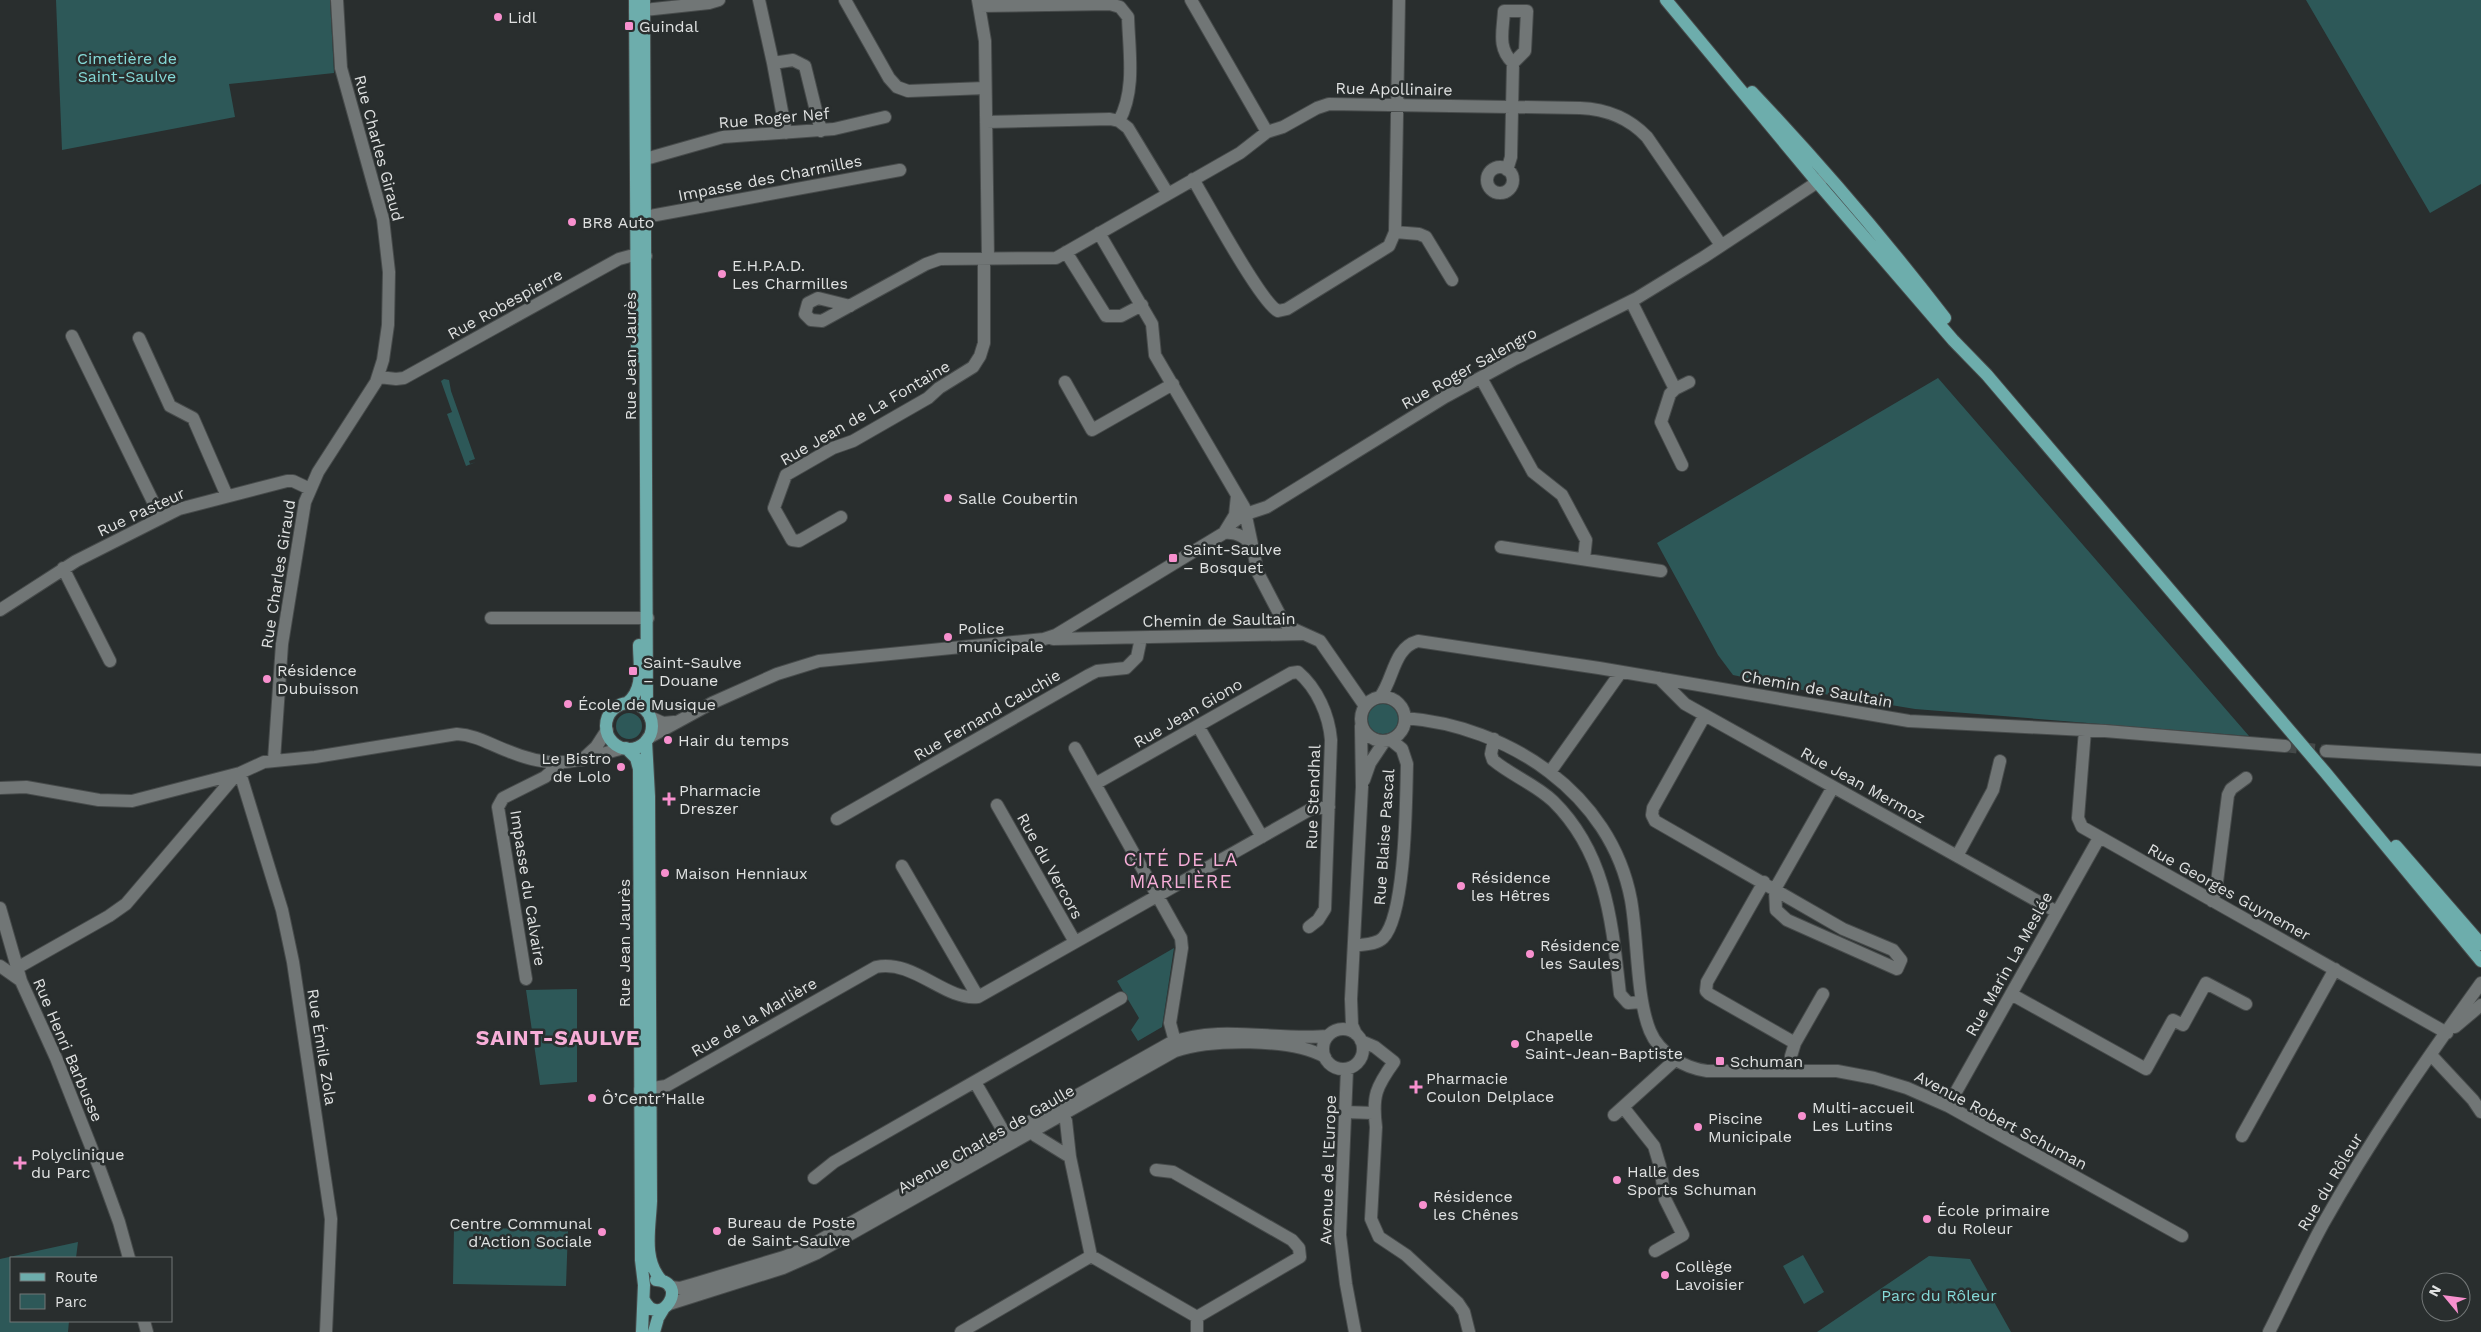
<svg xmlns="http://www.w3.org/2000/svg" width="2481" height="1332" font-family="'Work Sans',sans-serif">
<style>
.green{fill:#2d5858}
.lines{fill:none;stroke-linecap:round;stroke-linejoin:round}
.minor-tunnel{stroke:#444949;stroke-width:12;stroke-dasharray:12 6;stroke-linecap:butt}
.minor-casing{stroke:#474b4b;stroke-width:14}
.major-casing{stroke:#474b4b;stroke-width:14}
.minor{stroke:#717676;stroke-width:12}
.major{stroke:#6dadac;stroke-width:12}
.poi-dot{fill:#f790ce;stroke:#292e2e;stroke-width:2}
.labels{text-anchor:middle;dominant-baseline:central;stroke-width:5;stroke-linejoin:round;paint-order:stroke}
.poi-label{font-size:16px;fill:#dfe1e1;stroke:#292e2e;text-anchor:start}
.park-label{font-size:16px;fill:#85dad8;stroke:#292e2e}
.street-label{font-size:16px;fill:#dfe1e1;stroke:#292e2e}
.quarter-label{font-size:19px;letter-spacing:1px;fill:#f7aed8;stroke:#292e2e}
.district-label{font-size:21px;font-weight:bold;letter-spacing:1px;fill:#f7aed8;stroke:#292e2e}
</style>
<rect width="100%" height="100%" fill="#292e2e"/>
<!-- green -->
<path class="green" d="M56,0h274l4,73 -105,11 6,33 -173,33z
M2306,0h175v184l-51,29z
M1938,378l311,358 -334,-27 -103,-17 -79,-17 -15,-20 -61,-112z
M444,379l5,1 2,11 24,68 -6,2 1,3 6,-2 -10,4 -19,-52 5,-2 -11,-31z
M1368 719a15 15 0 1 1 30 0a15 15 0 1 1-30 0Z
M616 726a13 13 0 1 1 26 0a13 13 0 1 1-26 0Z
M1174,948l-12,79 -24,14 -7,-11 8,-12 -22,-37z
M577,989v93l-37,3 -14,-95z
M454,1228l114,1 -2,57 -113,-2z
M78,1242l-2,16h-65v63h58l-1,11h-68v-73z
M1803,1255l21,37 -20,12 -21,-38z
M1929,1256l41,3 41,73h-194z"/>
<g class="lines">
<!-- minor-tunnel -->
<path class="minor-tunnel" d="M2285,746l41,5"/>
<!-- minor casing -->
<g class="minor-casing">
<path id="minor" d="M759,0l14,63 20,-3 12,6 16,65
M845,0l44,78 8,9 11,4 77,-3
M978,0l7,41 3,218
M1191,0l76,132
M979,6l131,-2 10,3 8,10c1,34 8,73 -9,104
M635,11l74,-8 10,-3
M773,63l13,70
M986,122l124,-3 9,2 9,7 40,66
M636,158h13l74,-21 111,-8 51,-12
M1487 180a13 13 0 1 1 26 0a13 13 0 1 1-26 0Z
M1507,170l4,-13 2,-94c-16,-15 -10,-32 -9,-52h23l-2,40 -12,12
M1193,179c13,22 68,124 85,132l9,-2 102,-63 6,-14 4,-232
M645,217l255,-47
M1395,232l24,2 7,3 26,43
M1099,233l53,91 3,31 89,152 14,66 24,46 7,8 31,14 45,65
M1066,252l40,64h15l21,-11
M1631,301l44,88 14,-7
M850,306l-32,-8 -10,5 -3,11 6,6 11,1 104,-57 14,-5 116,-1 184,-105 27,-21 16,-5 34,-19 12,-4 251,4c26,1 49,10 67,29l74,108
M72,336l89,182
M139,338l31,68 23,12 34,78
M379,377l17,2 8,-1 215,-119 11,-3h16
M1481,378l52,94 29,23 24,45 -2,19
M1065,382l27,48 81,-46
M1675,389l-5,5 -9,28 21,43
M841,517l-42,24 -7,-1 -18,-32 12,-33 47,-27 20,-7 75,-43 11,-10 34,-21 7,-11 4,-13v-84
M1232,523l11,-8 24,-8 178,-110 68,-37 124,-62 67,-41 121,-80
M1224,533c12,-1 23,4 28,15
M1501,547l160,24
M63,568l47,93
M0,610l76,-49 103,-52 108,-28h6l17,8
M491,618h157
M1053,639l250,-5
M1659,678l26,26 372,208
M1361 719a22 22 0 1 1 44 0a22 22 0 1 1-44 0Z
M1380,697c14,-18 13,-49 38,-56l181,27 310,53 196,10 180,15
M1705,715l-52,93 -1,7 3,6 188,108 50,21 8,10 -4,9 -110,-49 -11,-10 -1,-21 58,-102
M650,717l13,6 11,-1
M1405,718c103,8 206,75 226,182 7,39 5,97 19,131 9,22 34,37 57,40h130l37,7 33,10 41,18 234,130
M1198,726l64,111
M2085,730l-7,88 4,9 365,206
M648,738l64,-35 65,-29 42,-13 225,-22 12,-4 168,-102 11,-18 2,-19
M1494,739l-3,15 2,6c19,16 42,24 60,41 54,53 59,123 67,193l8,9 14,-1
M1075,748l106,190 1,10 -12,75 7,26
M2326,751l155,9
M274,760l8,-116 23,-142 13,-30 58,-90 7,-22 5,-35 1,-53 -6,-53 -42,-151 -4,-68
M582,760l14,-13 11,-17
M1550,772l71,-100
M240,773l42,137 11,52 38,257 -5,113
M1364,780l6,-17 14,-21
M1095,784l196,-111 7,-1c19,16 31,43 33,68l-6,169 -7,11 -9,7
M0,788l26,-1 73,13 33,1 108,-28 24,-11 51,-5 142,-23c19,1 34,11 51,17 47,20 70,10 115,-3
M997,805l78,137
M837,819l252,-144 8,-4 29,-3 11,-11 4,-19
M1957,856l36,-66 7,-29
M902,866l76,131
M1764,882l-57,100 -1,9 3,3 86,49 -4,13 1,14
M2212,901l4,-11 12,-95 3,-6 15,-11
M0,908l21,73 35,77 43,109 20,55 10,36
M1354,946c9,-2 22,-1 29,-8 23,-23 23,-139 24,-174l-5,-15 -11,-9
M0,966l20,14
M17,968l92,-52 17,-12 109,-128
M526,979l-28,-172 5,-9 42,-21 17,-15
M2011,994l135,75 27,-49 10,5 23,-42 40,21
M2455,1027l26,-22
M1323 1049a20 20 0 1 1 40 0a20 20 0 1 1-40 0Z
M1356,1034l-4,-9 -1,-26 11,-212 -1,-61
M1361,1041l14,6 19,15c-18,25 -22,34 -18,65l-5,92 8,18 27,18 52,48 6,9 5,20
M1795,1043l28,-49
M2431,1055l42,45 8,12
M1347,1069l-7,166 6,49 9,48
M975,1082l34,59
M640,1090l26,-4 210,-119c38,-8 69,34 102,30l333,-188 18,-2
M1948,1106l151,-268
M1061,1107l5,14 4,36 21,99
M1623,1107l31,39 6,20 5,33 18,36 -28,16
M1345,1112l28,1
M1614,1115l61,-55
M1029,1126l7,10 34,21
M2242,1136l93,-167
M1156,1170l17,2 119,68 7,8 1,9 -103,60
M814,1178l20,-16 287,-164
M1091,1256l106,61v15
M670,1287l10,1 14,-4 90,-27 22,-9 364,-205c51,-19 105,-2 158,-7
M669,1304l114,-36 34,-15 358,-202c36,-12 116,-13 150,6
M144,1321l3,11
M961,1332l130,-76
M2269,1332c18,-36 35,-73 54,-108 47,-84 102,-163 158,-241"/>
</g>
<!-- major casing -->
<g class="major-casing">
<path id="major" d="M635,0l2,357
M644,0l3,712
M1666,0l151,182 136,158 34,35 338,397 156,189
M1752,92c68,72 133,148 193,226
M627,703c18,-14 12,-38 12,-58
M606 726a23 23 0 1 1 46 0a23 23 0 1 1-46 0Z
M646,741l3,55 2,405c-1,27 -9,59 11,80
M626,748l10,10 3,11 2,491 3,25 -2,47
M2396,846l85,98
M644,1300c16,31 47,-18 12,-20
M654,1332l4,-14 6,-10"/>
</g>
<!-- minor -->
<use href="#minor" class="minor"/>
<!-- major -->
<use href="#major" class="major"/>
</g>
<!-- markers -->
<g class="poi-dot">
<circle cx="498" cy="17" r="5"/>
<rect x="624" y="21" width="10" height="10" rx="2.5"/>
<circle cx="572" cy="222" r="5"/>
<circle cx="722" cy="274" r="5"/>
<circle cx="948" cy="498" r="5"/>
<rect x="1168" y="553" width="10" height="10" rx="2.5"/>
<circle cx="948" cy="637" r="5"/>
<rect x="628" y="666" width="10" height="10" rx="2.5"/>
<circle cx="267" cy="679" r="5"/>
<circle cx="568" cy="704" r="5"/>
<circle cx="668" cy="740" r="5"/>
<circle cx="621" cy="767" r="5"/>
<path d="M666.5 791.5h5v5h5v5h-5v5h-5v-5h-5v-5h5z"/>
<circle cx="665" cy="873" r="5"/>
<circle cx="1461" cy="886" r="5"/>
<circle cx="1530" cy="954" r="5"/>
<circle cx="1515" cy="1044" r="5"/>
<rect x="1715" y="1056" width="10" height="10" rx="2.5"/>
<path d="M1413.5 1079.5h5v5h5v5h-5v5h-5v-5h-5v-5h5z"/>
<circle cx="592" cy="1098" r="5"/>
<circle cx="1802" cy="1116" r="5"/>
<circle cx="1698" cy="1127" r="5"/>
<path d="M17.5 1155.5h5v5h5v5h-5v5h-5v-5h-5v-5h5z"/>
<circle cx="1617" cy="1180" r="5"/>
<circle cx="1423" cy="1205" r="5"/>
<circle cx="1927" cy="1219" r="5"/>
<circle cx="717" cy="1231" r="5"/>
<circle cx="602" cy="1232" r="5"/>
<circle cx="1665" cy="1275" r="5"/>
</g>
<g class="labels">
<!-- poi labels -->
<g class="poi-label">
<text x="508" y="17">Lidl</text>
<text x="639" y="26">Guindal</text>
<text x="582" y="222">BR8 Auto</text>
<text x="732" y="265">E.H.P.A.D.<tspan x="732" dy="18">Les Charmilles</tspan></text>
<text x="958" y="498">Salle Coubertin</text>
<text x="1183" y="549">Saint-Saulve<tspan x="1183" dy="18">– Bosquet</tspan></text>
<text x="958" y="628">Police<tspan x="958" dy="18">municipale</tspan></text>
<text x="643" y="662">Saint-Saulve<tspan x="643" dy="18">– Douane</tspan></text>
<text x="277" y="670">Résidence<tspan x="277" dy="18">Dubuisson</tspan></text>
<text x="578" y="704">École de Musique</text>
<text x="678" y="740">Hair du temps</text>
<text x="611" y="758" text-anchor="end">Le Bistro<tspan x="611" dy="18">de Lolo</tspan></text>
<text x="679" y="790">Pharmacie<tspan x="679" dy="18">Dreszer</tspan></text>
<text x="675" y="873">Maison Henniaux</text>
<text x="1471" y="877">Résidence<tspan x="1471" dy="18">les Hêtres</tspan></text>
<text x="1540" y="945">Résidence<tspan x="1540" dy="18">les Saules</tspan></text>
<text x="1525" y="1035">Chapelle<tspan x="1525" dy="18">Saint-Jean-Baptiste</tspan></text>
<text x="1730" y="1061">Schuman</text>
<text x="1426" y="1078">Pharmacie<tspan x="1426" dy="18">Coulon Delplace</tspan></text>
<text x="602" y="1098">Ô’Centr’Halle</text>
<text x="1812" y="1107">Multi-accueil<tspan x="1812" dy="18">Les Lutins</tspan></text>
<text x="1708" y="1118">Piscine<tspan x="1708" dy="18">Municipale</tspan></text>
<text x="31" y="1154">Polyclinique<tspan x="31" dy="18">du Parc</tspan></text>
<text x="1627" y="1171">Halle des<tspan x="1627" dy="18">Sports Schuman</tspan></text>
<text x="1433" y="1196">Résidence<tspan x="1433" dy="18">les Chênes</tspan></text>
<text x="1937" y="1210">École primaire<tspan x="1937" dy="18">du Roleur</tspan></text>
<text x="727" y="1222">Bureau de Poste<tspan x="727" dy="18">de Saint-Saulve</tspan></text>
<text x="592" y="1223" text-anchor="end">Centre Communal<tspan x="592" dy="18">d'Action Sociale</tspan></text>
<text x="1675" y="1266">Collège<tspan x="1675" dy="18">Lavoisier</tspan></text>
</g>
<!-- park labels -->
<g class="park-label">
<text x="127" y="58">Cimetière de<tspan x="127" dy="18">Saint-Saulve</tspan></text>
<text x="1939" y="1295">Parc du Rôleur</text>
</g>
<!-- street labels -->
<g class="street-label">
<text transform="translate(1394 89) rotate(1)">Rue Apollinaire</text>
<text transform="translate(774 118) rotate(-5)">Rue Roger Nef</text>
<text transform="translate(379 148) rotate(75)">Rue Charles Giraud</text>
<text transform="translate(770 178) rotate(-11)">Impasse des Charmilles</text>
<text transform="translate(505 304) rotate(-29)">Rue Robespierre</text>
<text transform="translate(630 356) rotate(-90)">Rue Jean Jaurès</text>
<text transform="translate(1469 368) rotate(-29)">Rue Roger Salengro</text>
<text transform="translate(865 413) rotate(-30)">Rue Jean de La Fontaine</text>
<text transform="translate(141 512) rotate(-25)">Rue Pasteur</text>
<text transform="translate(278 574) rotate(-81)">Rue Charles Giraud</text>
<text transform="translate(1219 620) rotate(-1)">Chemin de Saultain</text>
<text transform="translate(1817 689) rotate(10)">Chemin de Saultain</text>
<text transform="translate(1188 713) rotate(-30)">Rue Jean Giono</text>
<text transform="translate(987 715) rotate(-30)">Rue Fernand Cauchie</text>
<text transform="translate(1863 785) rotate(29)">Rue Jean Mermoz</text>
<text transform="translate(1313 797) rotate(-88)">Rue Stendhal</text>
<text transform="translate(1384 837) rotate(-86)">Rue Blaise Pascal</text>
<text transform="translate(1050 866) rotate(61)">Rue du Vercors</text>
<text transform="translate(528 888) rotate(81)">Impasse du Calvaire</text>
<text transform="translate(2229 892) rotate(29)">Rue Georges Guynemer</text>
<text transform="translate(624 943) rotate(-90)">Rue Jean Jaurès</text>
<text transform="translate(2009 964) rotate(-61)">Rue Marin La Meslée</text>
<text transform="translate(754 1017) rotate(-30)">Rue de la Marlière</text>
<text transform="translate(322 1047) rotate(81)">Rue Émile Zola</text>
<text transform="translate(68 1050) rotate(67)">Rue Henri Barbusse</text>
<text transform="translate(2001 1120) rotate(28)">Avenue Robert Schuman</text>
<text transform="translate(986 1139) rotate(-30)">Avenue Charles de Gaulle</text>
<text transform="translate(1328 1170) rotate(-88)">Avenue de l'Europe</text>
<text transform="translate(2330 1182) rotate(-59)">Rue du Rôleur</text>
</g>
<!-- quarter labels -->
<g class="quarter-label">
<text x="1181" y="859">CITÉ DE LA<tspan x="1181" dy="22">MARLIÈRE</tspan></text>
</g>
<!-- district labels -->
<g class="district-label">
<text x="558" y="1037">SAINT-SAULVE</text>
</g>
</g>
<!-- legend -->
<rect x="10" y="1257" width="162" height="65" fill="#292e2e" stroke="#727676"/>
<rect x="20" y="1273" width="25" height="8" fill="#6dadac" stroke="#727676"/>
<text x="55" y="1282" font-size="15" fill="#dfe1e1">Route</text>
<rect x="20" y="1294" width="25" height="15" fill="#2d5858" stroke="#727676"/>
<text x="55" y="1307" font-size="15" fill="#dfe1e1">Parc</text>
<!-- north arrow -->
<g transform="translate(2446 1297) rotate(299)"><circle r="24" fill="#292e2e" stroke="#727676"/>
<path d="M0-4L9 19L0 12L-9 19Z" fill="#f790ce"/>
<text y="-8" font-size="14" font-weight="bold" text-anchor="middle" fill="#dfe1e1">N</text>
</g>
</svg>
